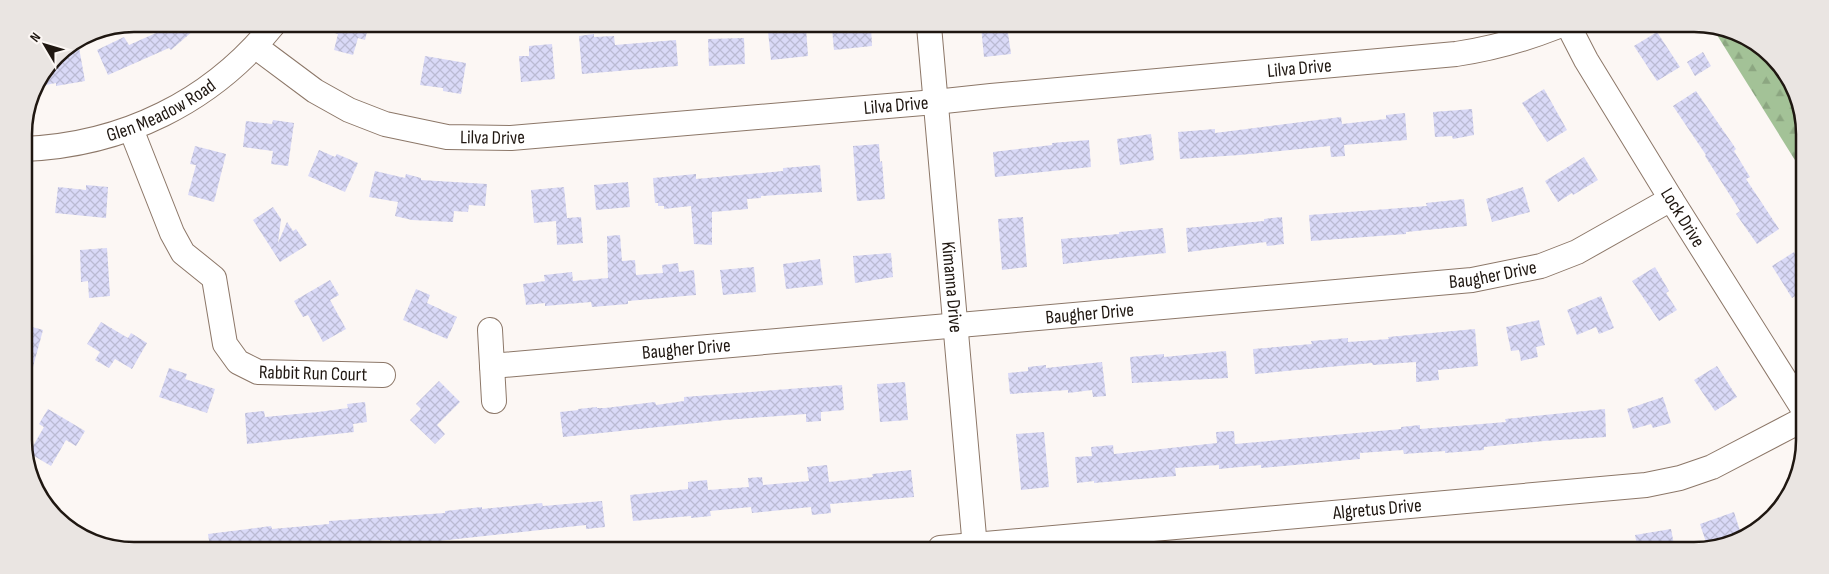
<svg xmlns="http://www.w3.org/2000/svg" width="1829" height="574" font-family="'Sofia Sans Condensed',sans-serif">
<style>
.forest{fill:url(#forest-firs)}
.building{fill:url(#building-cross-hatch)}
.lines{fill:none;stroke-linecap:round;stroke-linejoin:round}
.minor-casing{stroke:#8c7768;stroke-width:26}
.minor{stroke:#fff;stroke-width:24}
.labels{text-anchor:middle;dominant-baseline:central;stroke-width:4.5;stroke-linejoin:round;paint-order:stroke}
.street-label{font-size:19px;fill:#1f1711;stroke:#fcf7f4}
.rim{fill:none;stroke:#1f1711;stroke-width:2.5}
</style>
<defs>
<pattern id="forest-firs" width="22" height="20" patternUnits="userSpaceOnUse" patternTransform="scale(1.25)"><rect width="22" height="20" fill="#a3c297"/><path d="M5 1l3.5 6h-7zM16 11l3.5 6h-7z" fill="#8ca681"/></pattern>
<pattern id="building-cross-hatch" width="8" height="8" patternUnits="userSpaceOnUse" patternTransform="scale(1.25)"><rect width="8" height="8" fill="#d9d9f7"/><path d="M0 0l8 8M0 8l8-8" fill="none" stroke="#babad3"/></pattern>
</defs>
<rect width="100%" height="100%" fill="#fcf7f4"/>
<!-- forest -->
<path class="forest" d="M1712,27h11l50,29 30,57v60z"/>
<!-- building -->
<path class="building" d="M149,24h52l-30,26 -2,-2 -61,27 -11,-25 27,-13 5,8 27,-12z
M321,24h48l-4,16 -7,-2 -5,17 -19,-5 4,-16 -17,-5z
M845,25h22v2h4l1,19 -38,4 -2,-21 13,-1z
M981,26h26l4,28 -27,3z
M806,28l2,28 -37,4 -3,-29z
M1657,32l23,35 -23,14 -23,-35z
M594,34v3l20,-1 1,9 61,-5 2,26 -96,8 -3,-38z
M744,38l1,26 -36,2 -1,-27z
M78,42l7,39 -29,5v-3l-21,4 21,-31z
M552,44l3,35 -34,3 -2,-26h10v-10z
M1703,52l8,14 -16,10 -8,-14z
M425,56l41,7 -5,31 -18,-3v-3l-23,-3z
M1544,89l23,41 -20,12 -25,-39z
M1696,91l40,58 -2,2 16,26 -4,2 33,50 -22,15 -21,-30 4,-3 -35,-55 1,-1 -33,-49z
M1472,109l2,26 -21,4 -1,-3 -17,1 -2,-25z
M1405,113l2,27 -63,5 1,11 -14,1 -1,-11 -90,9 -60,4 -2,-27 37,-3v4l126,-16 1,7 44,-5v-4z
M273,120l21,3 -6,43 -17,-2 2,-13 -30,-4 3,-26 26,3z
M1151,134l3,26 -34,5 -3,-26z
M1089,140l2,27 -96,10 -2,-25 59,-7v-2z
M879,144l1,18 2,-1 3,38 -28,2 -4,-55z
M195,146l31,8 -12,48 -26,-7 8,-30 -6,-1z
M319,150l16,7 2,-3 21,9 -13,29 -37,-16z
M1584,157l14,23 -25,15 -1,-2 -14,9 -13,-21z
M820,165l2,27 -61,4v2l-14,1 1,10 -36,3v33l-18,-1 -3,-38 -27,3v-3h-6v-3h-3l-2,-25 43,-4v5l87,-8v-3z
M375,171l30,7 1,-4 15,4v2l66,4 -2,22 -16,-1 -1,7 -14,-1 -1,11 -41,-2 -17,-4 3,-14 -29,-5z
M628,182l2,25 -34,3 -2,-25z
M86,185l22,2 -2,31 -51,-5 3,-26 28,3z
M564,187l3,31 14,-1 2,26 -26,2 -1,-24 -22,2 -3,-33z
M1523,187l7,25 -38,10 -6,-23z
M1464,199l3,27 -61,6v2l-95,7 -2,-26 118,-9 -1,-3z
M273,207l8,12 -3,24 9,-21 6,9 3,-2 11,16 -27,17 -27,-42z
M1023,217l4,50 -25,3 -4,-51z
M1282,217l2,27 -17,2 -1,-4 -78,10 -2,-24 78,-7v-2z
M1163,228l3,25 -103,11 -2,-25 58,-5v-2z
M620,235l2,26 13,-1 1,15 27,-2 -1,-8 16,-2 1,9 15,-2 2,25 -68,6v3l-36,3 -1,-5 -46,4v-3l-19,2 -3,-21 22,-3 -1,-6 28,-3 1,9 35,-3 -1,-42z
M107,248l3,48 -21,2 -1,-17 -7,1 -1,-32z
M1794,252l8,14v26l-10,6 -20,-32z
M891,253l2,24 -38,6 -2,-27z
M820,259l3,26 -37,4 -3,-25z
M754,267l2,25 -33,3 -3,-25z
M1655,267l14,24 -3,2 11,17 -18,11 -27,-40z
M330,280l9,15 -9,5 16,29 -23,13 -15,-27 -5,2 -9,-16z
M416,289l14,6 -3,8 30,14 -10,22 -44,-19z
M1601,296l13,32 -15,6 -3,-7 -19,8 -10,-25z
M1539,320l6,25 -9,2 2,10 -17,4 -2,-11 -8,1 -5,-24z
M101,322l27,16 3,-5 16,10 -15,26 -17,-10 -6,9 -14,-8 5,-8 -13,-8z
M25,325l18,5 -13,48 -5,-1z
M1475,329l3,37 -40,4 1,10 -23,2v-20l-43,3 -1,-2 -117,11 -2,-25 59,-5 -1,-3 37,-3v4l41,-3 -1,-2z
M1226,351l2,27 -96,5 -2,-26 34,-3v3z
M1102,362l4,34 -13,1 -1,-7 -24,3v-3l-58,4 -2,-21 20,-2v-4l18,-2v3z
M1717,366l20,31 -22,14 -21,-31z
M169,368l18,6 -2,5 30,10 -8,24 -48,-16z
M439,381l21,21 -23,23 8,9 -10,10 -25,-24 11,-11 -5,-5z
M905,382l3,38 -28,2 -3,-38z
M842,385l2,25 -23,2v9l-15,1v-8l-81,6 -162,17 -3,-25 18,-2v-1l19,-2v1h8l50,-6 1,3 28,-4v-4z
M1663,397l8,26 -18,5 -2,-4 -18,5 -6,-20z
M365,402l2,20 -14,2 1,8 -107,12 -2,-31 19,-2 1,6 53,-5 30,-4 -1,-4z
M48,409l37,22 -9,15 -10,-6 -15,26 -22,-13 15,-26 -5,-3z
M1605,409l1,28 -62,4 -60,6v3l-39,3v-2l-41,3 -1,-4 -43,3v6l-99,9v-3l-42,4v-4l-44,3 1,8 -82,7v-2l-17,2 -2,-26 17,-1 -1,-9 22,-2 1,9 103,-11 -1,-11 18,-1 1,13 166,-15v-2l19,-2v4l86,-7 -1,-3z
M1044,432l5,55 -28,3 -5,-56z
M827,465l2,17 44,-5 -1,-3 39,-4 3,27 -84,7 1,9 -19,2 -1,-8 -59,6 -1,-6 -41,4 1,5 -20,2v-2l-58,5 -3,-26 58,-6v-7l19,-2 1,10 41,-3 -1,-9 14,-1 1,8 46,-4 -2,-14z
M602,501l3,26 -19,2v-4l-157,17 -39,2v-4l-40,2v5h-140l-2,-13 63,-8 1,3 57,-5v-3l116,-8v-2l37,-4v2l60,-6 1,3z
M1734,512l7,22 -33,14 -8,-24z
M1671,529l4,21h-37l-3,-15z"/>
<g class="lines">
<!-- minor casing -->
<g class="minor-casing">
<g id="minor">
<path id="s1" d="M929,26l46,522"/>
<path id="s2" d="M1569,27l17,33 85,139 131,208"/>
<path id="s3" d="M256,47l59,44 34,19 36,14 62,13 64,1 424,-36 56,-6 465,-42c35,-5 67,-14 100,-27"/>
<path id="s4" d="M131,129l41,104 11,20 31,25 11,66 13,18 20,10 125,3"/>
<path id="s5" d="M24,149c99,-4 188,-47 250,-125"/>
<path d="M490,330l4,71"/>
<path id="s6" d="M492,366l980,-86 69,-14 36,-14 94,-53"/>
<path id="s7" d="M940,548l706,-63 34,-7 32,-11 90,-47"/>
</g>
</g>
<!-- minor -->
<use href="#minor" class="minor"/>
</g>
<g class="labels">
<!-- street labels -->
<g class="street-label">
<text stroke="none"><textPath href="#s3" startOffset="1070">Lilva Drive</textPath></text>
<text stroke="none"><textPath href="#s3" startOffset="665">Lilva Drive</textPath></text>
<text stroke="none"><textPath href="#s5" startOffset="144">Glen Meadow Road</textPath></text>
<text stroke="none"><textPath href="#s3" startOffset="260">Lilva Drive</textPath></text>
<text stroke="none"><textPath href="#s2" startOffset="222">Lock Drive</textPath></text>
<text stroke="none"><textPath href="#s6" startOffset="1005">Baugher Drive</textPath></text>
<text stroke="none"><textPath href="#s1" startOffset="262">Kimanna Drive</textPath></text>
<text stroke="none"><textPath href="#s6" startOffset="600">Baugher Drive</textPath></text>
<text stroke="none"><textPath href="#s6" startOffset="195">Baugher Drive</textPath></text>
<text stroke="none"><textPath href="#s4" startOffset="341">Rabbit Run Court</textPath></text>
<text stroke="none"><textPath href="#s7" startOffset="439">Algretus Drive</textPath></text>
</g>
</g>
<!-- crop -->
<path d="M0 0H1829V574H0ZM134 32H1694A102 102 0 0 1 1796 134V440A102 102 0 0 1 1694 542H134A102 102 0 0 1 32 440V134A102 102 0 0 1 134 32Z" fill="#eae5e2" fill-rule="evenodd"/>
<path class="rim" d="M134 32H1694A102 102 0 0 1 1796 134V440A102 102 0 0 1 1694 542H134A102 102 0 0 1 32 440V134A102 102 0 0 1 134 32Z"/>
<!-- north arrow -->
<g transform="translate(45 45) rotate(308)" stroke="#fcf7f4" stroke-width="4" paint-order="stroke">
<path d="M0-4L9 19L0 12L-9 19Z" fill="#1f1711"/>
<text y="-8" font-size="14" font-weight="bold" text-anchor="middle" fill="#1f1711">N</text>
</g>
</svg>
